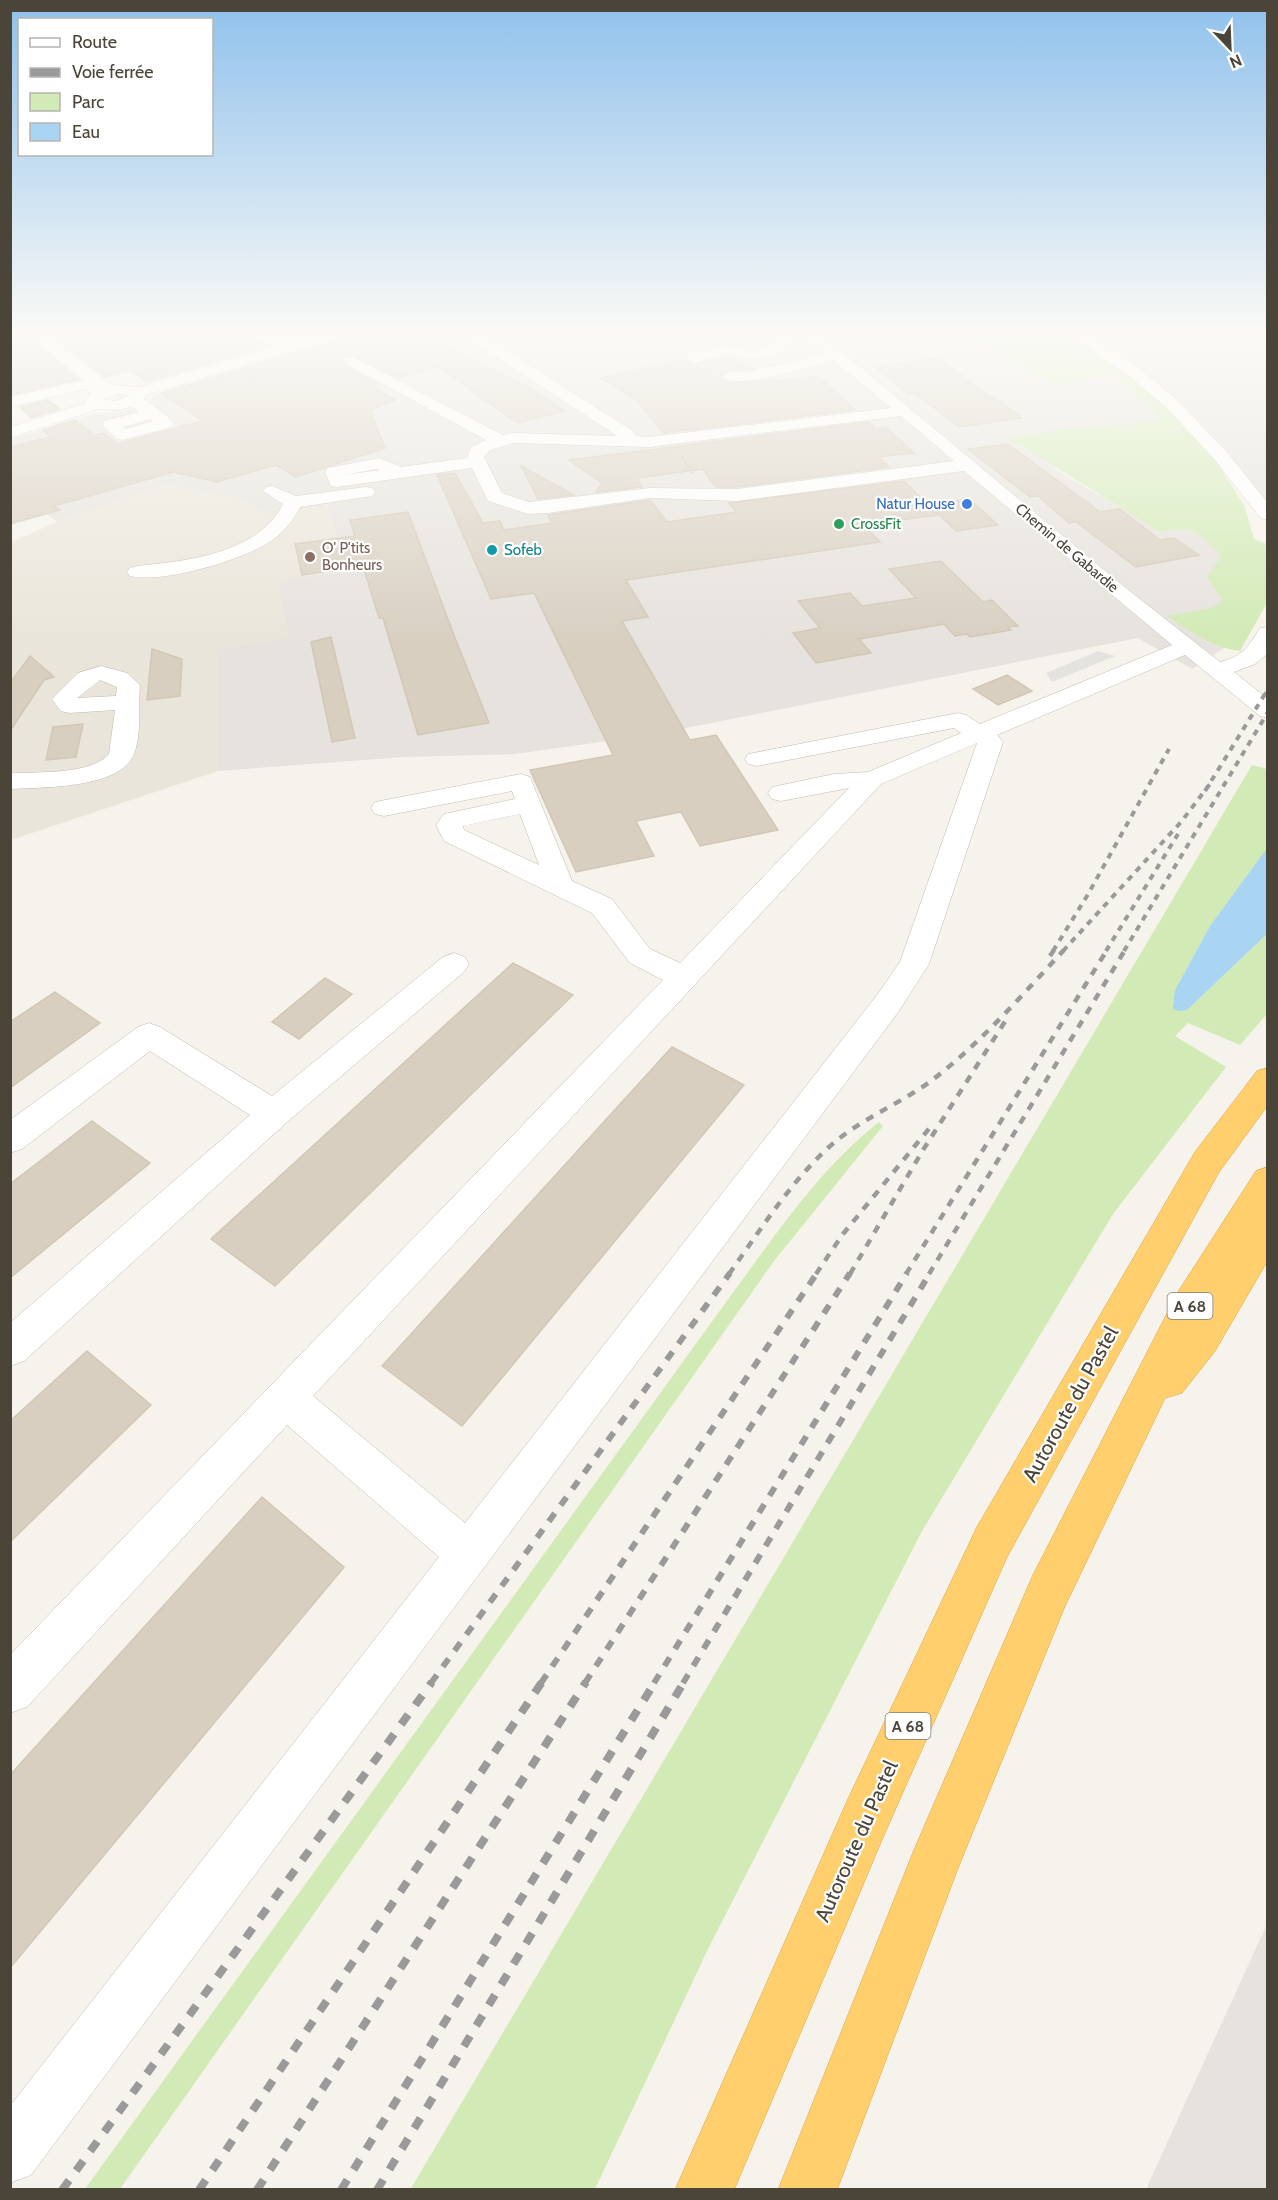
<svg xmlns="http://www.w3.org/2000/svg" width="1278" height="2200" font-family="Cabin,sans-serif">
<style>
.residential{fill:#eae5da}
.industrial{fill:#e6e2dd}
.green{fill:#d2eab5}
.parking{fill:#e5e3e0}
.water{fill:#a9d4f2}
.building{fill:#d8cfc1;stroke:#d3c7b4;stroke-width:1.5}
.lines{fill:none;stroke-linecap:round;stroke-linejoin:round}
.minor-tunnel{stroke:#d4d0c8;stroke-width:16;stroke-dasharray:16 8;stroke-linecap:butt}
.minor-casing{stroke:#c2bbae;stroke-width:1}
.highway-casing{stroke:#e0a43c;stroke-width:1}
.path{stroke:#c4b79f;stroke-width:1.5;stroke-dasharray:1.5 1.5;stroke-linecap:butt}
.minor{fill:#fff;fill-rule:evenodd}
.highway{fill:#ffcf6e;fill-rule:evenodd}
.rail-far4{stroke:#9a9a9a;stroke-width:3;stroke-dasharray:4.5 4.5;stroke-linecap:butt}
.rail-far3{stroke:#9a9a9a;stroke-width:4;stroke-dasharray:6 6;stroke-linecap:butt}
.rail-far2{stroke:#9a9a9a;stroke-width:4.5;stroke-dasharray:8 8;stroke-linecap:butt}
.rail-far1{stroke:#9a9a9a;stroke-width:6;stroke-dasharray:10 10;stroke-linecap:butt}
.rail{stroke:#9a9a9a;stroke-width:8;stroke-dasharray:12 12;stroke-linecap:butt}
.shop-dot{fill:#3f7fe0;stroke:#fff;stroke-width:2}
.leisure-dot{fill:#2e9e5b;stroke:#fff;stroke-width:2}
.culture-dot{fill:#0f9aa8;stroke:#fff;stroke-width:2}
.education-dot{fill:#8d6e63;stroke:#fff;stroke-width:2}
.labels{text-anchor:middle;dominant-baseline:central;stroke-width:4.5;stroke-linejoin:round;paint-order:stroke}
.far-shop-label{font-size:15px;fill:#366cbe;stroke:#fff;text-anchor:end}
.far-leisure-label{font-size:15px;fill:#27864d;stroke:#fff;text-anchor:start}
.far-education-label{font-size:15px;fill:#785e54;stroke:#fff;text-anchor:start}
.far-street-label{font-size:15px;fill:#4b4439;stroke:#fff}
.far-culture-label{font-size:15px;fill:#0d838f;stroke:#fff;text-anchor:start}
.shield{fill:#fff;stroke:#817c74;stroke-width:1.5}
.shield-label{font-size:16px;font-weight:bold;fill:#4b4439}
.near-street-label{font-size:21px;fill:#4b4439;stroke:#fff}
</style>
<rect width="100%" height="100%" fill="#f6f3ec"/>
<!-- residential -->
<path class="residential" d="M826,334h138l78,44 -144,18z
M169,485l78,15 22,17 58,-13 19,68 -56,66 -73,11 1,122 -207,69v-298l46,-20 95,-33z"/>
<!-- industrial -->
<path class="industrial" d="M350,334h476l72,62 144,-18 15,9 54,-13 52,48 -89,6 -65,12 14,6 43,30 64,36 28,20 65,-9 8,58 -7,67 -32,21 -54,-31 -487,97 -136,19 -111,3 -186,14 -1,-122 72,-11 -11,-56 68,-10 -19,-68 -58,13 -22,-17 -78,-15 -17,4 -95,33 -46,-39v-44l82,-25 31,-3 22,-7 10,-10z
M1094,334h173v176l-141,-150z
M1267,1924v265h-121z"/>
<!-- green -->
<path class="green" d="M964,334h103l45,27 52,40 44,48 36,56 10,34 13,5v59l-27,48c-29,-4 -49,-20 -73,-35l44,-8 12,-7 -16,-24 14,-21c-25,-26 -26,-29 -63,-24 -42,-30 -88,-54 -131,-83 -7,-5 -16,-5 -20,-12l67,-9 89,-7 -52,-47 -54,13z
M1252,765l15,4v79l-57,78 -35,64 12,20 80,-76v80l-27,31 -52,-22 -13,13 51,31 -113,147 -191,317 -214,418 -113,240 -185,1z
M879,1122l4,4 -109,135 -654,928h-35l644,-891c46,-62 89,-128 150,-176z"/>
<!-- parking -->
<path class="parking" d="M1098,651l17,5 -63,26 -6,-9z"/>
<!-- water -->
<path class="water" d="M1267,848v86l-80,76 -7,1 -7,-2 2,-19 35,-64z"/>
<!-- building -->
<path class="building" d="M10,334h15l55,45 -70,16z
M48,334h203l17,12 -121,36 -17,-11 -25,6z
M365,334h57l104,52 39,25 -48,12 -78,-56 -41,11 -48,-24 -6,2 -3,7 37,21 -8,2 25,14 -25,10 15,38 -89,29 -20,-12 -59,17 -44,-10 -119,34 6,4 -50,14v-77l40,-10 -7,-7 31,-10 21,15 9,-2 14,11 84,-23 -40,-28 125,-38z
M727,356l26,13 -23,1 -9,5v4l8,4h13l30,-4 5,2 41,-5 37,34 -192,23 -27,-34 -35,-21 72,-17 12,-1 10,5z
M939,358l51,39 3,-1 29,22 -63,9 -44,-34 -7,1 -34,-28z
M48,400l12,9 -29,9 -11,-11z
M868,422l7,6 11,-1 28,26 -35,4 10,10 -152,20h-21l-13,-18 -66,9 5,9 -46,5 6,-9 -33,-23z
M1008,444l92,68 20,-3 40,31 14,-2 25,17 -63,12 -60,-45 -7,1 -31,-27 -8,1 -62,-48z
M521,466l53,29 -36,4z
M455,473l28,50 17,-2 4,9 48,-7 -4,-8 102,-15 17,22 70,-10 -8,-9 175,-22 34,34 -75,10 17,17 -254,38 22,37 -26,4 68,119 26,-5 62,95 -78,16 -19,-34 -45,9 18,35 -78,16 -46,-102 83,-15 -79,-162 -43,6 -54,-124z
M969,499l29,26 -42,6 -28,-27z
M408,512l47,126 34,85 -71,12 -35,-117h-4l-16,-52 -61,9 -7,-31 60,-8 -5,-16z
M941,561l42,41 9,-2 26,26 -10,1 3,3 -41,7 -3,-3 -12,2 -11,-12 -85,15 12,14 -55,10 -23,-30 27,-5 -22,-27 52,-8 12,13 54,-8 -27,-29z
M331,637l24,101 -23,4 -21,-100z
M152,649l30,10 -2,37 -33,4z
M30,656l24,21 -10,3 -34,51v-48z
M1007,675l25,16 -34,14 -25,-16z
M83,724l-7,33 -30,3 7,-33z
M513,963l60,32 -298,291 -64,-47z
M325,978l27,16 -53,45 -27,-17z
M55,992l45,31 -90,65v-66z
M672,1047l72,38 -282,341 -80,-60z
M92,1121l58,42 -140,115v-94z
M87,1351l64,54 -141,137v-121z
M262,1497l82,70 -334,401v-193z"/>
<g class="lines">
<!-- minor-tunnel -->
<path class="minor-tunnel" d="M694,358l36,19"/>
<!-- minor casing -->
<g class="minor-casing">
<path id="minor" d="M27,334h17l68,51 27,2 177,-53h24l-2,3 -192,58 -2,5 16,10 14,13 -2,4 -49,13 -6,-1 -15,-14 2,-4 35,-9 -7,-5 -16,3 -17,-1 -89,29v-11l76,-24 -2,-3 6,-7 -4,-4 -4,1 -72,17v-10l75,-17zM116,394l14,1 -14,6 -14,-2zM150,419l3,2 -27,8 -3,-2z
M462,334h18l153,97 3,5 13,1 242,-29 -58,-48c-20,5 -98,31 -111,17l8,-5h18l76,-18 -22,-20h17l23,18 280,233 98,77c22,-5 29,-16 40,-34l8,-1 -2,28 -11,9 -21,8 34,27v19l-8,-2 -75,-61 -188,80 6,7 -74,222 -30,47 -868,1164 -21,8v-77l429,-549 -152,-132 -260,282 -17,6v-58l653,-675 -33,-17 -38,-50 -148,-72 -8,-16 8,-11 71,-15 -3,-8 -128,25 -9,-2 -4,-6 4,-6 146,-28 9,3 42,104 40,18 38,50 30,14 169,-175 -68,13 -9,-2 -4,-6 4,-6 62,-13 34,-2 93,-39 -7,-5 -197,38 -9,-2 -3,-5 3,-5 210,-41 8,2 14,9 192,-79 -208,-174 -227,30 -87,-3 -102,15 -20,1 -40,-13 -16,-33 -135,19 -6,-1 -6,-14 3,-4 51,-10 22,9 66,-9 4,-11 15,-7 -140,-76 -3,-3 3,-3 5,-2 152,79 10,-2 104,3zM901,416l53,45 -217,28 -87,-1 -121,14 -27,-9 -18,-36 6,-7 24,-7 135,4zM377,469l3,1 -36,5zM977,743l-77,219 -23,33 -412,528 -152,-127 568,-612zM520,814l19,51 -75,-35 -1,-4z
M781,334h14l-11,17 -31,8 -26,-5 -33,9 -8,-5 3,-5 38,-7 26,4 21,-5z
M1069,334h18l15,9 39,27 36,30 50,52 41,51v17l-7,-2 -6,-7 -40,-51 -49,-53 -36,-30z
M272,486l24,10 70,-9 6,1 3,4 -3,4 -6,1 -66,10c-7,14 -16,25 -29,34 -27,19 -110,43 -141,35l-3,-4 3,-4 7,-2c49,-5 121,-12 146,-62l-20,-13 3,-4z
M101,666l26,7 13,12c-2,21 2,49 -6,69 -14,35 -91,33 -124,35v-16c27,-1 81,2 99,-19l6,-44 -46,3 -8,-2 -9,-12 26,-26zM100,680l17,7 -1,9 -39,2z
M454,953l11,4 4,7 -4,7 -179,152 -262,238 -14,5v-43l240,-208 -100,-64 -128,98 -12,4v-33l128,-93 11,-4 11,4 112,69 171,-139z"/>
</g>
<!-- highway casing -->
<g class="highway-casing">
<path id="highway" d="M1268,1068v37l-49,67 -212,385 -123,278 -150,355h-59l173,-391 129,-272 218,-375 62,-81z
M1268,1167v93l-53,91 -33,42 -17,5 -100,208 -107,262 -121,322h-59l136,-340 119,-275 145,-283 78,-121z"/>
</g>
<!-- path -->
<path class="path" d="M682,457l11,16"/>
<!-- minor -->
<use href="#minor" class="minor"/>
<!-- highway -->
<use href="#highway" class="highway"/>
<!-- rail-far4 -->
<path class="rail-far4" d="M1264,696l4,-7"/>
<!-- rail-far3 -->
<path class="rail-far3" d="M1205,791l60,-97
M1053,951l34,-55 82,-147
M1063,951l118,-129 29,-38
M1106,951l72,-117
M1124,951l144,-239"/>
<!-- rail-far2 -->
<path class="rail-far2" d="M1050,956l4,-6
M729,1274c30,-42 60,-90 99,-126 30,-28 70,-43 103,-67 50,-38 91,-86 133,-131
M816,1274l27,-40 89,-109
M850,1274l73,-124 83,-130
M906,1274l201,-324
M929,1274l196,-324"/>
<!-- rail-far1 -->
<path class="rail-far1" d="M431,1683l299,-410
M541,1683l276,-410
M585,1683l265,-410
M654,1683l253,-410
M683,1683l247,-410"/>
<!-- rail -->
<path class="rail" d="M62,2190l370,-508
M199,2190l343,-508
M257,2190l329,-508
M341,2190l314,-508
M377,2190l307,-508"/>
</g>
<!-- sky -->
<linearGradient id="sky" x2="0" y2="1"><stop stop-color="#8fc1ec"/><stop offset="0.52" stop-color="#fbfaf6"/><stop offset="1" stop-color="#fbfaf6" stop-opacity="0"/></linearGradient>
<rect width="1278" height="642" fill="url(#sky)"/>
<!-- markers -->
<circle class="shop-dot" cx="967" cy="504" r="6"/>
<circle class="leisure-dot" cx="839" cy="524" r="6"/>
<circle class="culture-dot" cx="492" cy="550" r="6"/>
<circle class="education-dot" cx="310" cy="557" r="6"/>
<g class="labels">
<!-- far-shop labels -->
<g class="far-shop-label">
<text x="955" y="504">Natur House</text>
</g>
<!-- far-leisure labels -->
<g class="far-leisure-label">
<text x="851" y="524">CrossFit</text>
</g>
<!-- far-education labels -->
<g class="far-education-label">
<text x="322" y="548">O' P'tits<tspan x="322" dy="17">Bonheurs</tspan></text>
</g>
<!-- far-street labels -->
<g class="far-street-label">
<text transform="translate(1067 548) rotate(40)">Chemin de Gabardie</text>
</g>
<!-- far-culture labels -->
<g class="far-culture-label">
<text x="504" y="550">Sofeb</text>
</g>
<!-- shield labels -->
<g class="shield">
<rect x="1167.5" y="1293" width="45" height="26" rx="4.5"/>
<rect x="885.5" y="1713" width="45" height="26" rx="4.5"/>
</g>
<g class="shield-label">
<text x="1190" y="1306">A 68</text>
<text x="908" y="1726">A 68</text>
</g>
<!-- near-street labels -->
<g class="near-street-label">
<text transform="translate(1070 1404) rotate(-61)">Autoroute du Pastel</text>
<text transform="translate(856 1841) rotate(-66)">Autoroute du Pastel</text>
</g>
</g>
<!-- border -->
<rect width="1278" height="2200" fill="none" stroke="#4b4439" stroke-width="24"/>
<!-- legend -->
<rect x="18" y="18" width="195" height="138" fill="#ffffff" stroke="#b7b4b0" stroke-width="1.5"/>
<rect x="30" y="38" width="30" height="9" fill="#ffffff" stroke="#b7b4b0" stroke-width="1.5"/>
<text x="72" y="48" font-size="18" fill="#4b4439">Route</text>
<rect x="30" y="68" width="30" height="9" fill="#9a9a9a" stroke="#b7b4b0" stroke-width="1.5"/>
<text x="72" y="78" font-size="18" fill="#4b4439">Voie ferrée</text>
<rect x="30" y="93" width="30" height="18" fill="#d2eab5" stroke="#b7b4b0" stroke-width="1.5"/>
<text x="72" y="108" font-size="18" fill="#4b4439">Parc</text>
<rect x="30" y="123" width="30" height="18" fill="#a9d4f2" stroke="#b7b4b0" stroke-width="1.5"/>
<text x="72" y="138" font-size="18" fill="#4b4439">Eau</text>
<!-- north arrow -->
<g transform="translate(1230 48) rotate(157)" stroke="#ffffff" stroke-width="4.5" paint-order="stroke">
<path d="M0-4.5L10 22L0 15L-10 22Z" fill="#4b4439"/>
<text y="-9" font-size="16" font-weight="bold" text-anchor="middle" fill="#4b4439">N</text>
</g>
</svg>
